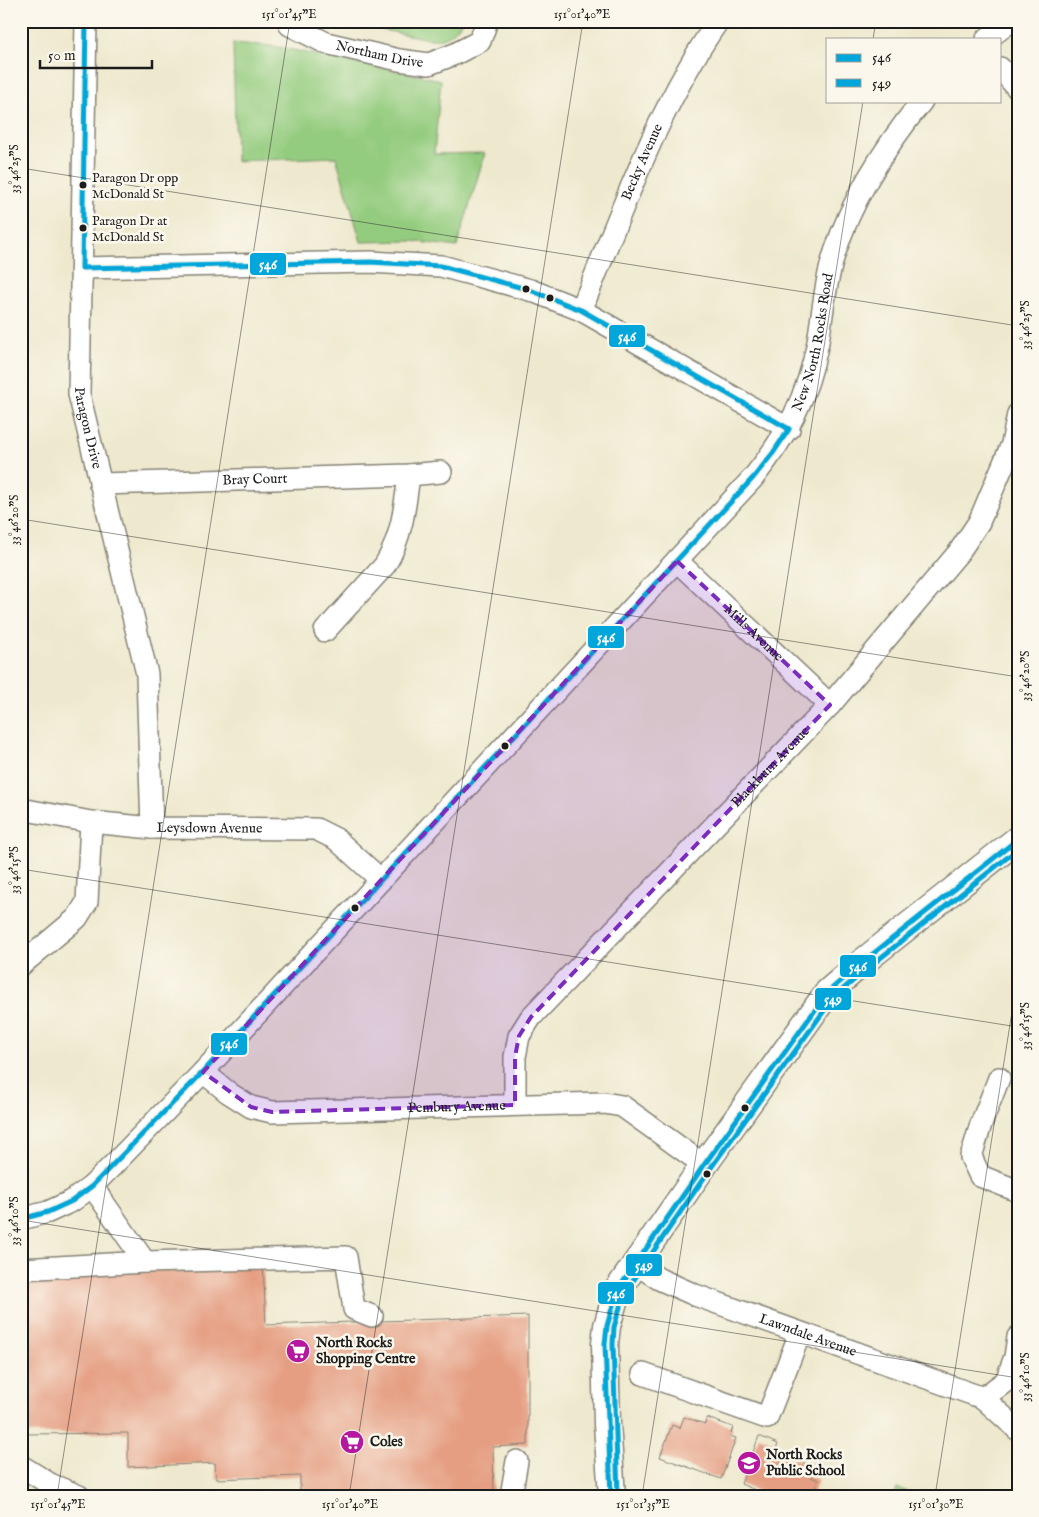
<svg xmlns="http://www.w3.org/2000/svg" width="1039" height="1517" font-family="'IM FELL English',serif">
<style>
.green{fill:#94cc7f;stroke:#58744e}
.building{fill:#e59e82}
.lines{fill:none;stroke-linecap:round;stroke-linejoin:round}
.minor-casing{stroke:#858275;stroke-width:24}
.major-casing{stroke:#858275;stroke-width:29}
.minor{stroke:#fff;stroke-width:21}
.major{stroke:#fff;stroke-width:26}
.bus-1-casing{stroke:#fbf7ec;stroke-width:9}
.bus-2-casing{stroke:#fbf7ec;stroke-width:9}
.bus-1{stroke:#03a6da;stroke-width:5}
.bus-2{stroke:#03a6da;stroke-width:5}
.marked{fill:#7b2cbf;fill-opacity:0.2;stroke:#7b2cbf;stroke-width:4;stroke-dasharray:10 6;stroke-linejoin:round}
.ticks{fill:none;stroke:#1c1c1c;stroke-width:1;stroke-opacity:0.45}
.bus-dot{fill:#1c1c1c;stroke:#fbf7ec;stroke-width:2}
.labels{text-anchor:middle;dominant-baseline:central;stroke-width:5;stroke-linejoin:round;paint-order:stroke}
.bus-label{font-size:13px;fill:#1c1c1c;stroke:#fbf7ec;text-anchor:start}
.street-label{font-size:14px;fill:#1c1c1c;stroke:#fbf7ec}
.poi-label{font-size:14px;font-weight:bold;fill:#1c1c1c;stroke:#fbf7ec;text-anchor:start}
.line-badge{stroke:#fbf7ec;stroke-width:2}
.badge-label{font-size:14px;text-anchor:middle;font-weight:bold;fill:#fff}
.neatline{fill:none;stroke:#1c1c1c;stroke-width:2}
.ticks-label{font-size:12px;text-anchor:middle;fill:#1c1c1c}
</style>
<rect width="100%" height="100%" fill="#fbf7ec"/>
<filter id="ink" filterUnits="userSpaceOnUse"><feTurbulence type="fractalNoise" baseFrequency=".02" numOctaves="2"/><feDisplacementMap in="SourceGraphic" scale="10" xChannelSelector="R" yChannelSelector="G"/><feConvolveMatrix kernelMatrix="1 2 1 2 8 2 1 2 1" color-interpolation-filters="sRGB"/></filter>
<filter id="wash" filterUnits="userSpaceOnUse"><feTurbulence type="fractalNoise" baseFrequency=".0096" numOctaves="4" result="noise"/><feDisplacementMap in="SourceGraphic" scale="20" xChannelSelector="R" yChannelSelector="G"/><feGaussianBlur stdDeviation="1.12" result="paint"/><feColorMatrix in="noise" values="0 0 0 0 0 0 0 0 0 0 0 0 0 0 0 0 0 1.4 0 .05"/><feComposite in="paint" operator="in"/></filter>
<g filter="url(#wash)">
<rect width="100%" height="100%" fill="#eee9ce"/>
<!-- green -->
<path class="green" d="M356,21h106c-9,15 -18,19 -34,18l-75,-15z
M233,43l40,3 168,34 -7,74 51,-1 -28,94 -45,-6 -51,1 -25,-85 -100,4z
M897,1488l23,8h-26z"/>
<g id="blocks">
<!-- building -->
<path class="building" d="M263,1262l3,63 262,-9v129l-35,2 1,49h-168v-3l-26,2v-19l-84,3 -1,-16 -87,4v-34l-106,1 -1,-158z
M684,1417l21,7 2,-6 26,9 -3,9 6,2 -15,41 -61,-22 12,-32 8,3z
M759,1436l19,8 -3,8 37,14 -3,10 9,4 -6,16h-51l-2,-1 1,-3 -19,-8z"/>
</g>
</g>
<g filter="url(#ink)">
<use href="#blocks" fill-opacity="0" stroke="#858275" stroke-width="1"/>
<g class="lines">
<!-- minor casing -->
<g class="minor-casing">
<g id="minor">
<path id="s1" d="M86,21l-7,373 68,280 5,154"/>
<path id="s2" d="M290,21v4l36,18 73,17 30,4 26,-10 25,-13 7,-20"/>
<path d="M987,39l24,-18"/>
<path d="M1000,68l18,21"/>
<path d="M82,268l288,-6 71,4 89,24 51,20 208,119"/>
<path id="s3" d="M581,310c41,-98 76,-201 137,-289"/>
<path id="s4" d="M100,484l309,-9 32,-3"/>
<path id="s5" d="M677,561l153,144"/>
<path d="M325,631l60,-66c17,-28 20,-58 24,-90"/>
<path id="s6" d="M21,809l70,13 61,6 164,1 20,10 45,41"/>
<path d="M21,965l56,-47 10,-16 4,-80"/>
<path id="s7" d="M203,1072l26,21 22,14 21,5 332,-9 18,3 82,59"/>
<path d="M999,1078l-18,46 -10,33 9,19 38,15"/>
<path id="s8" d="M515,1105v-48l4,-21 12,-19 299,-312 129,-153 20,-30 33,-78 6,-30"/>
<path id="s9" d="M21,1219l27,-7 24,-11 20,-15 24,-24 87,-90 550,-594c35,-44 54,-80 65,-136 5,-30 7,-60 17,-90 18,-56 50,-105 87,-151"/>
<path d="M145,1262l201,-5 8,52 18,7"/>
<path id="s10" d="M635,1263l24,16 36,16 288,103 23,-17 9,-24 3,-20"/>
<path d="M21,1269l124,-7 -53,-76"/>
<path d="M643,1374l124,44 33,-85"/>
<path d="M983,1398l35,32"/>
<path d="M21,1466l29,18 29,12"/>
<path d="M511,1496l6,-35"/>
</g>
</g>
<!-- major casing -->
<g class="major-casing">
<path id="major" d="M612,1496l-5,-72 -2,-80 2,-18 10,-35 87,-126 124,-173 36,-31 154,-122"/>
</g>
<!-- minor -->
<use href="#minor" class="minor"/>
<!-- major -->
<use href="#major" class="major"/>
<!-- bus-1 casing -->
<g class="bus-1-casing">
<path id="bus-1" d="M82,268l288,-6 71,4 89,24 51,20 208,119
M82,268l4,-247
M21,1219l27,-7 24,-11 20,-15 111,-114 550,-594 20,-25 16,-24
M611,1496l-6,-152 2,-18 10,-35 87,-126 124,-173 36,-31 154,-122"/>
</g>
<!-- bus-2 casing -->
<g class="bus-2-casing">
<path id="bus-2" d="M618,1496l-5,-152 1,-17 10,-33 86,-125 124,-172 35,-30 149,-118"/>
</g>
<!-- bus-1 -->
<use href="#bus-1" class="bus-1"/>
<!-- bus-2 -->
<use href="#bus-2" class="bus-2"/>
</g>
</g>
<!-- marked area -->
<path class="marked" d="M677,561l153,144 -299,312 -12,19 -4,21v48l-243,7 -21,-5 -48,-35z"/>
<!-- ticks -->
<path class="ticks" d="M873,39l3,-18M21,168l997,158M21,519l997,158M21,869l997,158M21,1220l997,158M57,1496l233,-1475M349,1496l234,-1475M642,1496l221,-1395M935,1496l83,-522"/>
<!-- icons -->
<defs>
<g id="supermarket-disc" transform="scale(1.25)"><circle r="9.5" fill="#b5179e" stroke="#fbf7ec"/><path d="M-6-5.5h2.5l.6 2H6L4.5 2H-2.5L-4.4-4H-6ZM-1.5 3.2a1.3 1.3 0 1 0 .1 0ZM3 3.2a1.3 1.3 0 1 0 .1 0Z" fill="#fff"/></g>
<g id="school-disc" transform="scale(1.25)"><circle r="9.5" fill="#b5179e" stroke="#fbf7ec"/><path d="M0-5L7-2L0 1L-7-2ZM-4 1L0 2.5L4 1V4Q0 6-4 4Z" fill="#fff"/></g>
</defs>
<g fill-rule="evenodd">
<use href="#supermarket-disc" x="298" y="1351"/>
<use href="#supermarket-disc" x="352" y="1442"/>
<use href="#school-disc" x="749" y="1463"/>
</g>
<!-- markers -->
<g class="bus-dot">
<circle cx="83" cy="185" r="4.5"/>
<circle cx="83" cy="228" r="4.5"/>
<circle cx="526" cy="289" r="4.5"/>
<circle cx="550" cy="298" r="4.5"/>
<circle cx="505" cy="746" r="4.5"/>
<circle cx="355" cy="908" r="4.5"/>
<circle cx="745" cy="1108" r="4.5"/>
<circle cx="707" cy="1174" r="4.5"/>
</g>
<g class="labels">
<!-- bus labels -->
<g class="bus-label">
<text x="92" y="178">Paragon Dr opp<tspan x="92" dy="16">McDonald St</tspan></text>
<text x="92" y="221">Paragon Dr at<tspan x="92" dy="16">McDonald St</tspan></text>
</g>
<!-- street labels -->
<g class="street-label">
<text stroke="none"><textPath href="#s2" startOffset="99">Northam Drive</textPath></text>
<text stroke="none"><textPath href="#s3" startOffset="160">Becky Avenue</textPath></text>
<text stroke="none"><textPath href="#s9" startOffset="1199">New North Rocks Road</textPath></text>
<text stroke="none"><textPath href="#s1" startOffset="408">Paragon Drive</textPath></text>
<text stroke="none"><textPath href="#s4" startOffset="155">Bray Court</textPath></text>
<text stroke="none"><textPath href="#s5" startOffset="105">Mills Avenue</textPath></text>
<text stroke="none"><textPath href="#s8" startOffset="438">Blackburn Avenue</textPath></text>
<text stroke="none"><textPath href="#s6" startOffset="190">Leysdown Avenue</textPath></text>
<text stroke="none"><textPath href="#s7" startOffset="266">Pembury Avenue</textPath></text>
<text stroke="none"><textPath href="#s10" startOffset="188">Lawndale Avenue</textPath></text>
</g>
<!-- poi labels -->
<g class="poi-label">
<text x="316" y="1343">North Rocks<tspan x="316" dy="16">Shopping Centre</tspan></text>
<text x="370" y="1442">Coles</text>
<text x="766" y="1455">North Rocks<tspan x="766" dy="16">Public School</tspan></text>
</g>
</g>
<g class="line-badge">
<rect x="249" y="252" width="38" height="24" rx="5" fill="#03a6da"/>
<rect x="608" y="324" width="38" height="24" rx="5" fill="#03a6da"/>
<rect x="587" y="625" width="38" height="24" rx="5" fill="#03a6da"/>
<rect x="839" y="954" width="38" height="24" rx="5" fill="#03a6da"/>
<rect x="814" y="987" width="38" height="24" rx="5" fill="#03a6da"/>
<rect x="210" y="1032" width="38" height="24" rx="5" fill="#03a6da"/>
<rect x="625" y="1253" width="38" height="24" rx="5" fill="#03a6da"/>
<rect x="597" y="1281" width="38" height="24" rx="5" fill="#03a6da"/>
</g>
<g class="badge-label">
<text x="268" y="269">546</text>
<text x="627" y="341">546</text>
<text x="606" y="642">546</text>
<text x="858" y="971">546</text>
<text x="833" y="1004">549</text>
<text x="229" y="1048">546</text>
<text x="644" y="1270">549</text>
<text x="616" y="1298">546</text>
</g>
<!-- margin -->
<rect width="1039" height="1517" fill="none" stroke="#fbf7ec" stroke-width="55"/>
<!-- legend -->
<rect x="826" y="38" width="175" height="65" fill="#fbf7ec" stroke="#a29f99"/>
<rect x="836" y="54" width="25" height="8" fill="#03a6da" stroke="#a29f99"/>
<text x="872" y="62" font-size="15" fill="#1c1c1c">546</text>
<rect x="836" y="79" width="25" height="8" fill="#03a6da" stroke="#a29f99"/>
<text x="872" y="88" font-size="15" fill="#1c1c1c">549</text>
<!-- scale -->
<path d="M40 60v8h112v-8" fill="none" stroke="#1c1c1c" stroke-width="2.5"/>
<text x="48" y="60" font-size="15" fill="#1c1c1c" stroke="#fbf7ec" stroke-width="4" paint-order="stroke">50 m</text>
<rect x="28" y="28" width="984" height="1462" class="neatline"/>
<g class="ticks-label">
<text x="289" y="18">151°01'45"E</text>
<text x="582" y="18">151°01'40"E</text>
<text transform="translate(14 169) rotate(-90)" y="4">33°46'25"S</text>
<text transform="translate(1025 325) rotate(-90)" y="4">33°46'25"S</text>
<text transform="translate(14 520) rotate(-90)" y="4">33°46'20"S</text>
<text transform="translate(1025 676) rotate(-90)" y="4">33°46'20"S</text>
<text transform="translate(14 870) rotate(-90)" y="4">33°46'15"S</text>
<text transform="translate(1025 1026) rotate(-90)" y="4">33°46'15"S</text>
<text transform="translate(14 1221) rotate(-90)" y="4">33°46'10"S</text>
<text transform="translate(1025 1377) rotate(-90)" y="4">33°46'10"S</text>
<text x="58" y="1508">151°01'45"E</text>
<text x="350" y="1508">151°01'40"E</text>
<text x="643" y="1508">151°01'35"E</text>
<text x="936" y="1508">151°01'30"E</text>
</g>
</svg>
